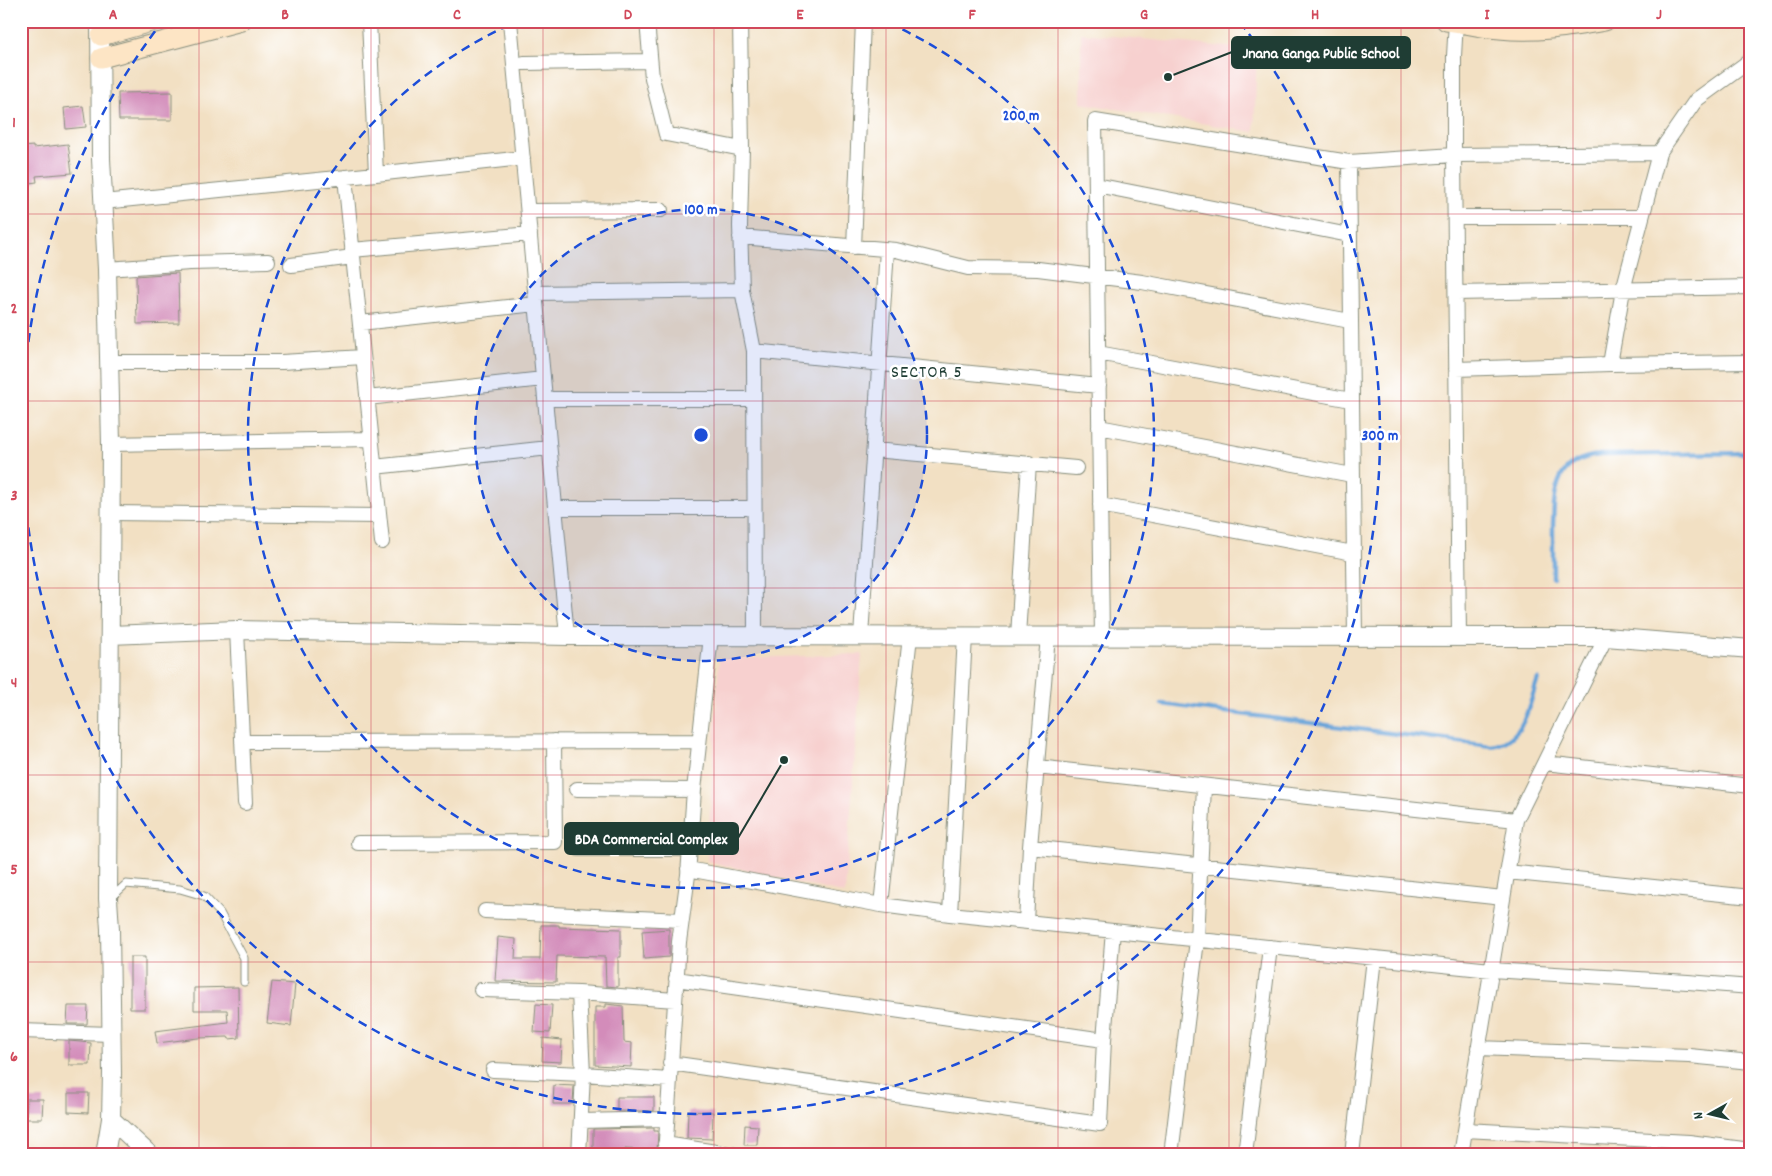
<svg xmlns="http://www.w3.org/2000/svg" width="1772" height="1176" font-family="Dekko,sans-serif">
<style>
.built{fill:#f7d0cf}
.lines{fill:none;stroke-linecap:round;stroke-linejoin:round}
.stream{stroke:#67a3d8;stroke-width:4.5}
.building{fill:#d38cba}
.service-casing{stroke:#888e7c;stroke-width:9}
.minor-casing{stroke:#888e7c;stroke-width:16}
.tertiary-casing{stroke:#888e7c;stroke-width:20}
.secondary-casing{stroke:#888e7c;stroke-width:21}
.service{stroke:#fff;stroke-width:7}
.minor{stroke:#fff;stroke-width:14}
.tertiary{stroke:#fff;stroke-width:18}
.secondary{stroke:#fde5c5;stroke-width:19}
.grid{fill:none;stroke:#d1495b;stroke-width:1;stroke-opacity:0.55}
.ring{fill:none;stroke:#1d4ed8;stroke-width:2.5;stroke-dasharray:9 6}
.labels{text-anchor:middle;dominant-baseline:central;stroke-width:5;stroke-linejoin:round;paint-order:stroke}
.quarter-label{font-size:18px;letter-spacing:1px;fill:#1f3d34;stroke:#fff}
.centre{fill:#1d4ed8;stroke:#fff;stroke-width:2.5}
.ring-label{font-size:15px;text-anchor:middle;font-weight:bold;fill:#1d4ed8;stroke:#fff;stroke-width:5;stroke-linejoin:round;paint-order:stroke}
.leader{fill:none;stroke:#1f3d34;stroke-width:2}
.callout-dot{fill:#1f3d34;stroke:#fff;stroke-width:2}
.callout{fill:#1f3d34;stroke:#1f3d34;stroke-width:2}
.callout-label{font-size:16px;text-anchor:middle;font-weight:bold;fill:#fff}
.neatline{fill:none;stroke:#d1495b;stroke-width:2}
.grid-label{font-size:16px;text-anchor:middle;font-weight:bold;fill:#d1495b}
</style>
<rect width="100%" height="100%" fill="#fff"/>
<filter id="ink" filterUnits="userSpaceOnUse"><feTurbulence type="fractalNoise" baseFrequency=".02" numOctaves="2"/><feDisplacementMap in="SourceGraphic" scale="10" xChannelSelector="R" yChannelSelector="G"/><feConvolveMatrix kernelMatrix="1 2 1 2 8 2 1 2 1" color-interpolation-filters="sRGB"/></filter>
<filter id="wash" filterUnits="userSpaceOnUse"><feTurbulence type="fractalNoise" baseFrequency=".0096" numOctaves="4" result="noise"/><feDisplacementMap in="SourceGraphic" scale="20" xChannelSelector="R" yChannelSelector="G"/><feGaussianBlur stdDeviation="1.12" result="paint"/><feColorMatrix in="noise" values="0 0 0 0 0 0 0 0 0 0 0 0 0 0 0 0 0 1.4 0 .05"/><feComposite in="paint" operator="in"/></filter>
<g filter="url(#wash)">
<rect width="100%" height="100%" fill="#f2e0c3"/>
<!-- built -->
<path class="built" d="M21,21h29l-29,9z
M1081,33l176,17 -3,82 -173,-29z
M862,654l-17,240 -138,-33 12,-202z"/>
<g class="lines">
<!-- stream -->
<path class="stream" d="M1553,578c0,-17 0,-34 0,-51 1,-36 2,-68 47,-72l151,-2
M1162,704l329,42c34,-5 37,-39 47,-67"/>
</g>
<g id="blocks">
<!-- building -->
<path class="building" d="M172,92v28h-53l-1,-27z
M83,106l3,21 -20,2 -2,-21z
M68,144l4,29 -36,3 1,6 -16,2v-37l12,-1v2z
M178,273l1,50 -42,1 -1,-48z
M541,925h18v2l62,2v28h-3v30l-12,-1 -1,-29 -48,-1 -1,26 -61,-1 3,-44 18,2 -1,20h25z
M669,929v28l-25,2 -2,-28z
M130,957h15v52h-15z
M272,982l23,2 -4,42 -24,-3z
M238,987l1,51 -10,1 -1,-2 -30,1 -41,5 -2,-12 73,-9 -1,-12h-33v-22z
M536,1004l16,1 -2,28 -16,-1z
M606,1004l17,2 1,36 8,1 -1,24 -36,-2v-58h11z
M68,1006h20l-1,18h-20z
M543,1038l19,2 -1,22 -19,-1z
M69,1041l22,2 -1,22h-21z
M554,1085l20,1 -1,18h-20z
M68,1093h21l-1,20 -20,-1z
M617,1097h37v14h-37z
M27,1099h16l-1,20h-16z
M688,1111l25,1 -1,27 -25,-1z
M745,1125l13,1 -1,19h-13z
M654,1128v3h4l-1,20 -32,-2v6h-32v-26z"/>
</g>
</g>
<g filter="url(#ink)">
<use href="#blocks" fill-opacity="0" stroke="#888e7c" stroke-width="1"/>
<g class="lines">
<!-- service casing -->
<g class="service-casing">
<path id="service" d="M111,898l15,-14 54,5 24,7 16,17 24,45v24"/>
</g>
<!-- minor casing -->
<g class="minor-casing">
<path id="minor" d="M369,21l7,153
M510,21l57,615
M647,21l5,57 14,56 76,15
M740,21l2,128 -2,77 2,64 12,61 1,285
M1456,21l-2,35v99l5,483
M524,63l126,-2
M1659,153l37,-53 55,-40
M1349,162l6,475
M345,177l37,365
M1096,185l253,50
M103,202l273,-28 147,-16
M528,211l133,-1
M1455,217h186
M740,237l156,13 72,18 70,1 104,13 208,39
M854,247l9,-226
M352,250l178,-16
M291,265l62,-8
M107,269l83,-6 78,-2
M535,293l207,-3
M1456,293l295,-6
M360,323l176,-19
M754,351l345,35
M1098,353l253,47
M108,362h174l81,-5
M1456,369l154,-5 141,-2
M367,398l176,-19
M545,399h209
M1099,427l253,48
M111,444l260,-5
M874,450l202,18
M374,467l175,-19
M1100,505l253,48
M555,508h199
M111,513l268,3
M237,630l8,173
M861,636l26,-386
M1018,636l11,-173
M1102,636l-7,-515 254,41 105,-7 205,-2 -36,137 -13,74
M242,742l457,-1
M1545,763l206,23
M1037,767l479,53
M577,789l117,1
M358,843l197,-1 -1,-101
M1030,847l473,51
M579,849h110
M688,869l193,36 69,9 541,56 197,12 63,5
M1507,872l244,25
M881,905l29,-269
M485,911l197,9
M950,914l15,-278
M1026,922l4,-75 18,-211
M676,979l428,61
M481,990l98,3 96,7
M21,1031l90,3
M1478,1048l211,8 62,6
M670,1063l430,61 4,-84 9,-109
M493,1070l90,4 -4,-81
M581,1121l85,-2
M1465,1130l224,12 62,8
M665,1144l70,11
M579,1155l4,-81 86,6
M665,1155l14,-213 9,-67 6,-85 17,-154
M1171,1155l26,-215 7,-154
M1245,1155l25,-208
M1352,1155l22,-197
M1461,1155l55,-335 90,-183"/>
</g>
<!-- tertiary casing -->
<g class="tertiary-casing">
<path id="tertiary" d="M100,21l1,138 6,110 4,175 -3,455 2,30 2,144 -1,46 -6,36
M110,635l127,-5 330,6 1039,1 145,12
M111,1119l39,36"/>
</g>
<!-- secondary casing -->
<g class="secondary-casing">
<path id="secondary" d="M1446,21c19,2 36,7 54,8 35,4 71,-2 105,-8
M101,36l53,-15
M101,58l140,-37"/>
</g>
<!-- service -->
<use href="#service" class="service"/>
<!-- minor -->
<use href="#minor" class="minor"/>
<!-- tertiary -->
<use href="#tertiary" class="tertiary"/>
<!-- secondary -->
<use href="#secondary" class="secondary"/>
</g>
</g>
<!-- grid -->
<path class="grid" d="M199,21v1134M371,21v1134M543,21v1134M714,21v1134M886,21v1134M1058,21v1134M1229,21v1134M1401,21v1134M1573,21v1134M21,214h1730M21,401h1730M21,588h1730M21,775h1730M21,962h1730"/>
<!-- distance rings -->
<circle cx="701" cy="435" r="226" fill="#1d4ed8" fill-opacity=".12"/>
<g class="ring">
<circle cx="701" cy="435" r="226"/>
<path d="M889 23A453 453 0 1 1 513 23"/>
<path d="M1240 22A679 679 0 1 1 162 22"/>
</g>
<g class="labels">
<!-- quarter labels -->
<g class="quarter-label">
<text x="927" y="373">SECTOR 5</text>
</g>
</g>
<circle cx="701" cy="435" r="8" class="centre"/>
<g class="ring-label">
<text x="1021" y="120">200 m</text>
<text x="701" y="214">100 m</text>
<text x="1380" y="440">300 m</text>
</g>
<!-- callouts -->
<path class="leader" d="M1168 77L1232 52M784 760L738 838"/>
<g class="callout-dot">
<circle cx="1168" cy="77" r="5"/>
<circle cx="784" cy="760" r="5"/>
</g>
<g class="callout">
<rect x="1232" y="37" width="178" height="31" rx="5"/>
<rect x="565" y="823" width="173" height="31" rx="5"/>
</g>
<g class="callout-label">
<text x="1321" y="58">Jnana Ganga Public School</text>
<text x="651" y="844">BDA Commercial Complex</text>
</g>
<!-- margin -->
<rect width="1772" height="1176" fill="none" stroke="#fff" stroke-width="55"/>
<!-- north arrow -->
<g transform="translate(1710 1114) rotate(262)" stroke="#ffffff" stroke-width="4" paint-order="stroke">
<path d="M0-4L9 19L0 12L-9 19Z" fill="#1f3d34"/>
<text y="-8" font-size="14" font-weight="bold" text-anchor="middle" fill="#1f3d34">N</text>
</g>
<rect x="28" y="28" width="1716" height="1120" class="neatline"/>
<g class="grid-label">
<text x="113" y="19">A</text>
<text x="285" y="19">B</text>
<text x="457" y="19">C</text>
<text x="628" y="19">D</text>
<text x="800" y="19">E</text>
<text x="972" y="19">F</text>
<text x="1144" y="19">G</text>
<text x="1315" y="19">H</text>
<text x="1487" y="19">I</text>
<text x="1659" y="19">J</text>
<text x="14" y="127">1</text>
<text x="14" y="313">2</text>
<text x="14" y="500">3</text>
<text x="14" y="687">4</text>
<text x="14" y="874">5</text>
<text x="14" y="1061">6</text>
</g>
</svg>
